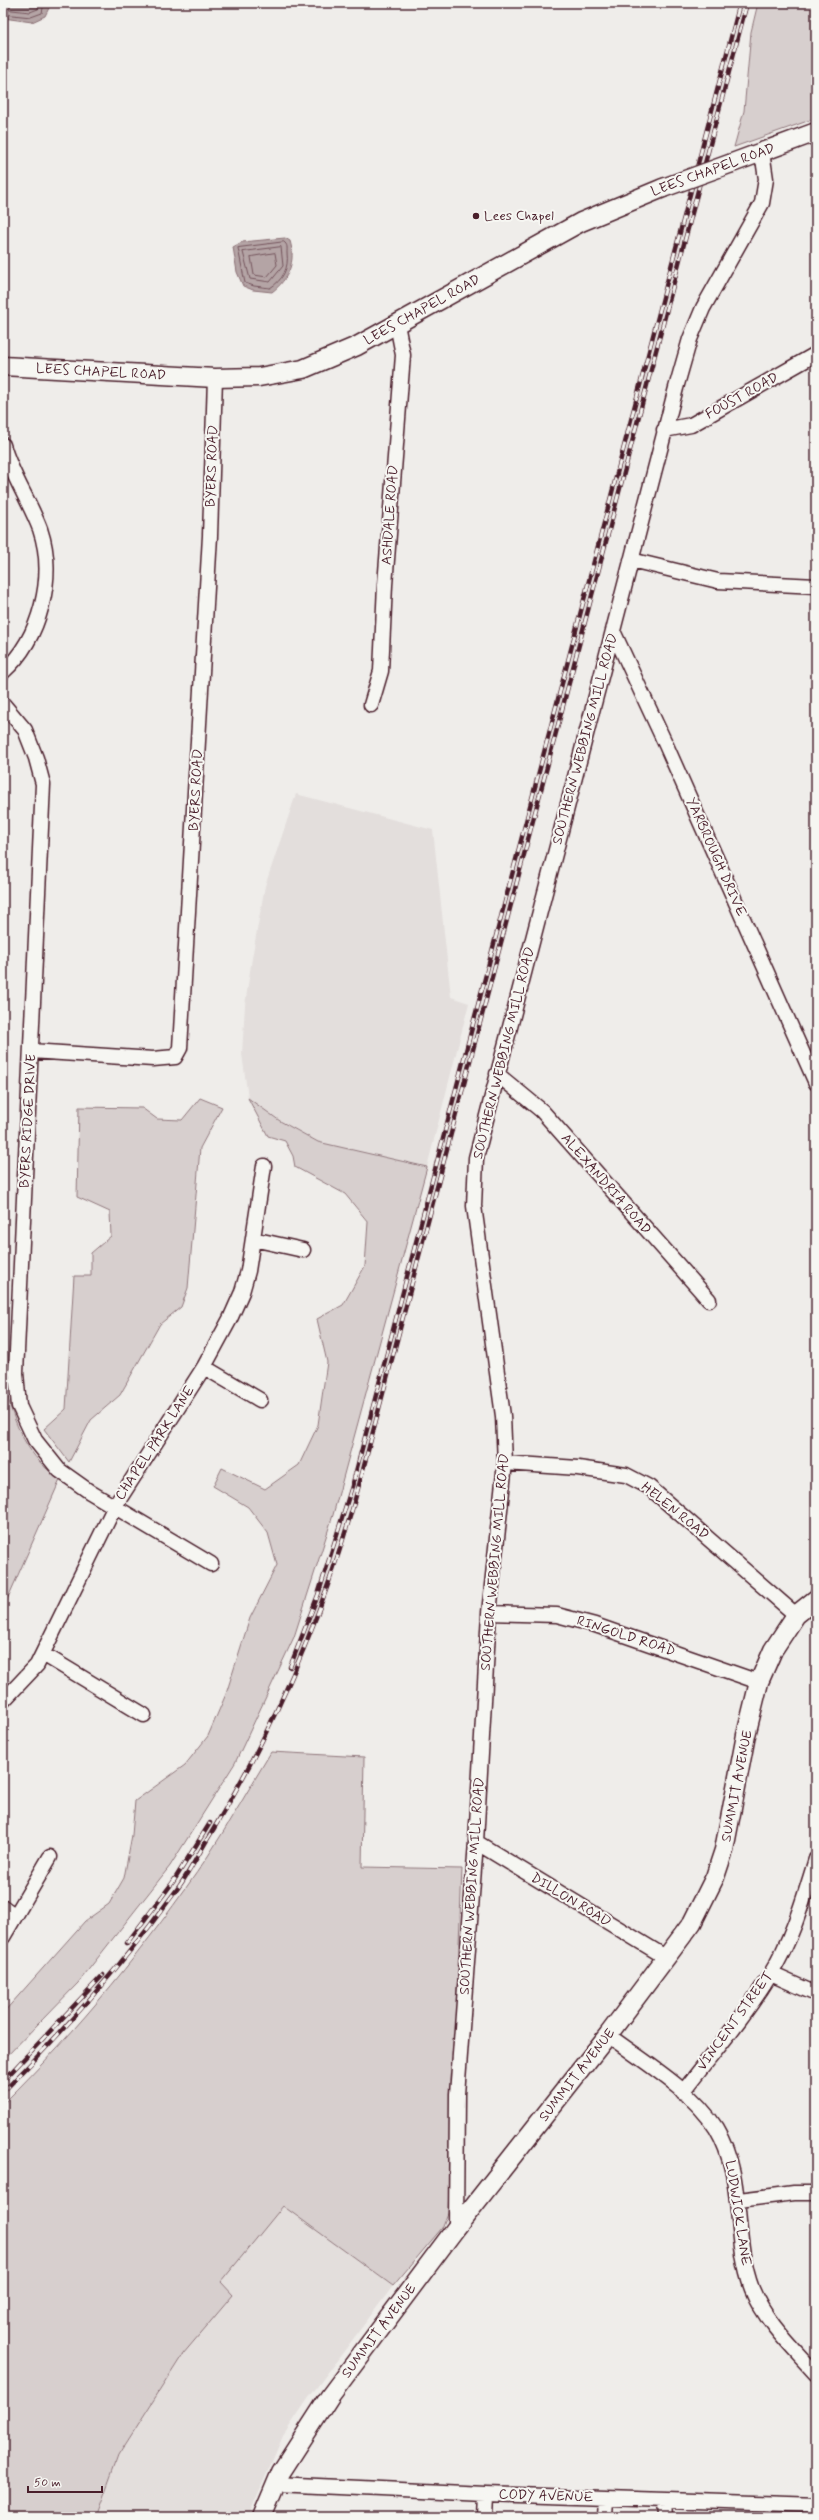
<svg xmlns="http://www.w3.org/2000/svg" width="819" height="2520" font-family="Mynerve,sans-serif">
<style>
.built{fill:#e3dedc}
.green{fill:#d7cfce;stroke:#90777c}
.water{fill:#b4a4a5;stroke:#8a6f74}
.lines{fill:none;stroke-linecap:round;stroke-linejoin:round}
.shore{stroke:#74545c;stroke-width:1}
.minor-casing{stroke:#4a1f2b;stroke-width:17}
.major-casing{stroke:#4a1f2b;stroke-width:21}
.minor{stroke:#f6f6f2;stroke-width:14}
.major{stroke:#f6f6f2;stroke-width:18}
.rail-casing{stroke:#4a1f2b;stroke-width:4.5}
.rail{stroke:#f6f6f2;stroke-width:3;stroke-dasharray:9;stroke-linecap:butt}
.major-bridge-casing{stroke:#4a1f2b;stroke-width:21;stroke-linecap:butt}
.major-bridge{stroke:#f6f6f2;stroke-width:18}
.poi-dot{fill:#4a1f2b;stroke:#f6f6f2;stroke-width:1.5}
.labels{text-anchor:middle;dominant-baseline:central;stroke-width:4;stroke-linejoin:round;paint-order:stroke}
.street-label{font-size:14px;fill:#4a1f2b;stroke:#f6f6f2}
.poi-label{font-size:14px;fill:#4a1f2b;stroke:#f6f6f2;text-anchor:start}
</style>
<rect width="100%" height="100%" fill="#efedea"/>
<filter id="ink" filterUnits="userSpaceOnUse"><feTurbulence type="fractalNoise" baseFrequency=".025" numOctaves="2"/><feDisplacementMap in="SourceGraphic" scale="8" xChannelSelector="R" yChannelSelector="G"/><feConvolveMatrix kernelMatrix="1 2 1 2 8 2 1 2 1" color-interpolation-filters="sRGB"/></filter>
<g filter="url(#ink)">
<!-- built -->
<path class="built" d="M296,794l137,36 18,167 18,6 -42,164 -109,-25 -38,-21 -32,-23 -6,-44 3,-49 7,-47 13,-72z
M283,2206l110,80 -85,113 -25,37 -35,81h-152l22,-61 65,-102 49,-59 -12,-13z"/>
<!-- green -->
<path class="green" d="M758,3h58v115l-82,29 10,-36 7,-79z
M200,1098l22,9 -22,41 -12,140 -7,19 -21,17 -40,71 -29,25 -22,42 -25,-33 22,-20 8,-133h17v-23l20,-17 -1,-24 -33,-15 2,-90 63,1 15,11 25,1z
M248,1098l32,23 38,21 109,25 -94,348 -39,122 -59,126 -65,103 -92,117 -75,77v-47l82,-92 24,-17 15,-26 8,-43 3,-34 50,-36 23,-29 18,-42 24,-76 27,-53 -9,-32 -20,-26 -35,-21 9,-18 43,21 34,-24 19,-40 9,-63 -10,-43 26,-14 22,-39 3,-44 -23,-28 -50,-27 -2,-11 -8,-15 -17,-5z
M3,1360l2,1c-3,31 12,76 34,100 6,7 14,13 21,19l-57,129z
M271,1752l93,5 -2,110 100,2 -14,344 -6,15 -49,58 -110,-80 -62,76 12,13 -50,59 -65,102 -22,61h-93v-413c76,-75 145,-159 205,-248 22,-34 42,-69 63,-104z"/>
<!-- water -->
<path class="water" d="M3,3h44l2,5 -4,8 -13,6 -29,-4z
M285,238l5,3c6,20 -1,38 -18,51l-19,-2 -10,-4 -6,-14 -4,-25 9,-5z"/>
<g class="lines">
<!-- shore -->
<path class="shore" d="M3,9l27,3 8,-3 1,-6
M3,14l28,3 11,-4 2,-10
M284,242c4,3 3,6 3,11 2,15 -4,27 -17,35l-16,-2 -9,-3 -7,-35z
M281,247l2,19 -13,16 -20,-3 -7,-27z
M275,253l2,12 -10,12 -13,-2 -3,-18z"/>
<!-- minor casing -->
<g class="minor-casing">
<path id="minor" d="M664,430l27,-5 125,-71
M3,445c8,29 26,55 37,84 16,47 1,109 -37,143
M631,560l87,21 98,5
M613,631l53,114 150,338
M3,704l22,26 11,28 7,26 -27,589 3,33 16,34 24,30 31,22 121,72
M371,705l10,-34 4,-86 18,-230 -6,-31
M31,1051l122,8 22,-2 5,-9 30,-512 5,-158
M497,1074l45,37 167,189
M253,1239l50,11
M204,1367l56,33
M505,1463l73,5 48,7 23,12 147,128
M489,1613l68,2 38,10 164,57
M43,1654l101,61
M3,1701l34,-36 78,-159 89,-139 26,-48 12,-27 6,-21 16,-105
M476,1842l191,116
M3,1907l11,8
M3,1937l47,-80
M771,1974l45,20
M608,2035c36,27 83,54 108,93 30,50 16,108 36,161 13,33 42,60 64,85
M683,2092c30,-39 62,-76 87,-117 22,-35 34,-77 46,-116
M739,2200l55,-7h22
M456,2228l1,-134 19,-252 13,-229 16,-150 -2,-47 -29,-210 2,-48 200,-770 14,-49 13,-31 59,-105 4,-24 -4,-27
M276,2484l210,10 330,11
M664,2500l1,17
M485,2517l1,-23
M604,2517l1,-19"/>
</g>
<!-- major casing -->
<g class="major-casing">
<path id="major" d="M732,163l84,-31
M3,366l212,12 44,-1 44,-8 54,-23 224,-124 82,-34
M262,2517l19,-45 49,-76 126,-168 152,-193 84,-112 23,-46 9,-27 22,-115 13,-53 14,-32 23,-35 20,-16"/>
</g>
<!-- minor -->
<use href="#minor" class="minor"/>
<!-- major -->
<use href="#major" class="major"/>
<!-- rail casing -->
<g class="rail-casing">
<path id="rail" d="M290,1667l28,-72 35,-112 387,-1480
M127,1943l46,-61 37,-59
M3,2081l100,-106
M3,2092c63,-63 123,-132 175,-204 13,-18 23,-39 35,-58 65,-108 113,-224 146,-345l388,-1482"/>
</g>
<!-- rail -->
<use href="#rail" class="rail"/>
<!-- major-bridge casing -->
<g class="major-bridge-casing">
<path id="major-bridge" d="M663,188l69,-25"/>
</g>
<!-- major-bridge -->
<use href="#major-bridge" class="major-bridge"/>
</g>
</g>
<!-- markers -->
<circle class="poi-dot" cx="476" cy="216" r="4"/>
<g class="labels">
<!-- street labels -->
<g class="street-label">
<text transform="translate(713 170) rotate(-20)">LEES CHAPEL ROAD</text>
<text transform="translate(422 310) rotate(-29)">LEES CHAPEL ROAD</text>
<text transform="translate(101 372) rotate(3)">LEES CHAPEL ROAD</text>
<text transform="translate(742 396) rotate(-29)">FOUST ROAD</text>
<text transform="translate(212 466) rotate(-88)">BYERS ROAD</text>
<text transform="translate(390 515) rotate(-86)">ASHDALE ROAD</text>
<text transform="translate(585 739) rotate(-75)">SOUTHERN WEBBING MILL ROAD</text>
<text transform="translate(196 790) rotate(-87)">BYERS ROAD</text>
<text transform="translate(716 857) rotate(66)">YARBROUGH DRIVE</text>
<text transform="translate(504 1053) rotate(-76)">SOUTHERN WEBBING MILL ROAD</text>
<text transform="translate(28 1121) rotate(-87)">BYERS RIDGE DRIVE</text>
<text transform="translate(606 1184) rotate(49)">ALEXANDRIA ROAD</text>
<text transform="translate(155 1443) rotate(-57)">CHAPEL PARK LANE</text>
<text transform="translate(675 1511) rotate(39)">HELEN ROAD</text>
<text transform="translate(495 1562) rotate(-85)">SOUTHERN WEBBING MILL ROAD</text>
<text transform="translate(626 1636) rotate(18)">RINGOLD ROAD</text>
<text transform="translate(737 1786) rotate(-79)">SUMMIT AVENUE</text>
<text transform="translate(472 1886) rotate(-86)">SOUTHERN WEBBING MILL ROAD</text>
<text transform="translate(571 1900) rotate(31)">DILLON ROAD</text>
<text transform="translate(735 2021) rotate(-54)">VINCENT STREET</text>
<text transform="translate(577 2075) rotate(-52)">SUMMIT AVENUE</text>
<text transform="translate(738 2213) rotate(81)">LUDWICK LANE</text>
<text transform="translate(379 2331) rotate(-53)">SUMMIT AVENUE</text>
<text transform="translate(546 2496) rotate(2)">CODY AVENUE</text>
</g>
<!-- poi labels -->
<g class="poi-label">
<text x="484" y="216">Lees Chapel</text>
</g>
</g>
<!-- margin -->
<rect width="819" height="2520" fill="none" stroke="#f6f6f2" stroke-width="16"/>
<rect x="8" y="8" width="803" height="2504" fill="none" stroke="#4a1f2b" stroke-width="1.5" filter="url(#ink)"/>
<!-- scale -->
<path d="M28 2486v6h74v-6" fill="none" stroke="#4a1f2b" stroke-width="2"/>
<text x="34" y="2486" font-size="12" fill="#4a1f2b" stroke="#f6f6f2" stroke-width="3" paint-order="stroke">50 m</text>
</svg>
